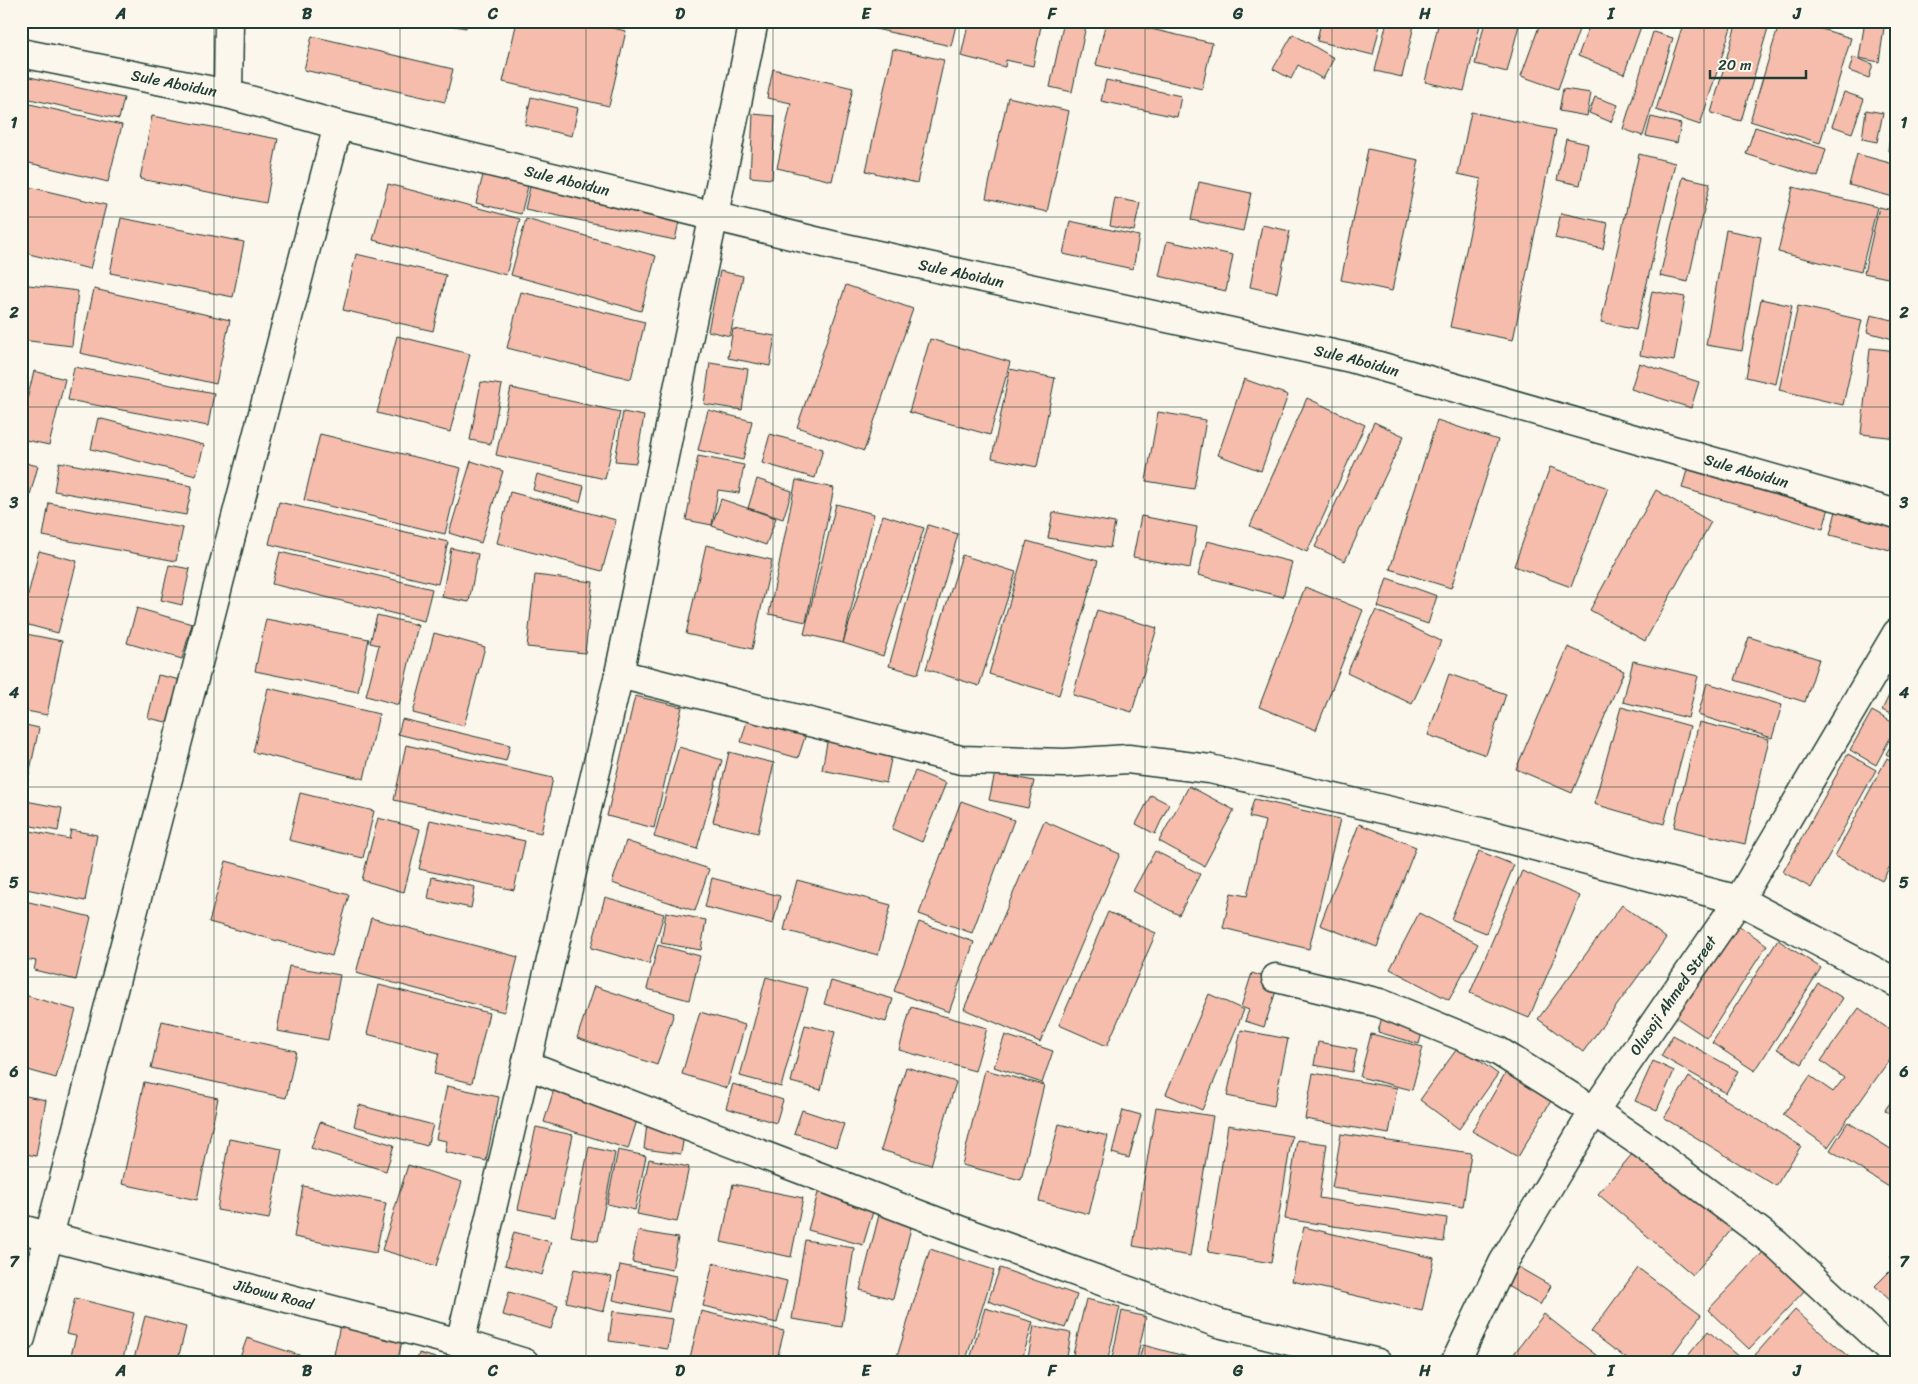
<svg xmlns="http://www.w3.org/2000/svg" width="1918" height="1384" font-family="Sriracha,sans-serif">
<style>
.building{fill:#f6bdac;stroke:#1f3d34}
.lines{fill:none;stroke-linecap:round;stroke-linejoin:round}
.minor-casing{stroke:#1f3d34;stroke-width:31}
.minor{stroke:#fbf7ec;stroke-width:28}
.grid{fill:none;stroke:#1f3d34;stroke-width:1;stroke-opacity:0.55}
.labels{text-anchor:middle;dominant-baseline:central;stroke-width:4.5;stroke-linejoin:round;paint-order:stroke}
.street-label{font-size:15px;fill:#1f3d34;stroke:#fbf7ec}
.neatline{fill:none;stroke:#1f3d34;stroke-width:2}
.grid-label{font-size:16px;text-anchor:middle;font-weight:bold;fill:#1f3d34}
</style>
<rect width="100%" height="100%" fill="#fbf7ec"/>
<filter id="ink" filterUnits="userSpaceOnUse"><feTurbulence type="fractalNoise" baseFrequency=".02" numOctaves="2"/><feDisplacementMap in="SourceGraphic" scale="10" xChannelSelector="R" yChannelSelector="G"/><feConvolveMatrix kernelMatrix="1 2 1 2 8 2 1 2 1" color-interpolation-filters="sRGB"/></filter>
<g filter="url(#ink)">
<!-- building -->
<path class="building" d="M334,21h33l-1,5z
M427,21h40l-1,7z
M517,21h65l44,10 -17,75 -106,-24z
M802,21h22l-1,4z
M840,21h117l-6,25z
M969,21h73l-9,45 -27,-6 -1,7 -44,-11z
M1064,21h23l-15,71 -22,-5z
M1106,21h10l96,22 -10,46 -106,-24z
M1321,21h60l-8,34 -56,-14z
M1387,21h28l-13,56 -27,-6z
M1439,21h42l-17,70 -39,-9z
M1485,21h35l-13,51 -32,-8z
M1541,21h41l-24,68 -37,-13z
M1591,21h52l-19,53 -46,-18z
M1684,21h49l-33,104 -44,-15z
M1737,21h33l-29,100 -30,-8z
M1780,21h15l56,17 -31,105 -70,-22z
M1865,21h20l-6,41 -20,-4z
M1653,32l20,6 -30,98 -20,-7z
M1293,34l41,24 -11,21 -25,-14 -7,14 -18,-10z
M312,36l141,33 -8,33 -141,-32z
M893,49l51,11 -27,123 -51,-12z
M1853,57l20,7 -4,14 -20,-7z
M773,69l80,19 -21,93 -55,-13 14,-65 -24,-5z
M21,75l103,23 -5,21 -98,-22z
M1106,80l75,16 -4,21 -76,-16z
M1897,84v68l-9,-1z
M1563,89l28,4 -4,23 -28,-5z
M1844,92l20,7 -12,34 -20,-7z
M531,97l47,11 -6,28 -47,-11z
M1008,97l61,14 -22,101 -61,-14z
M1595,97l23,8 -7,17 -22,-9z
M21,102l101,23 -14,57 -87,-21z
M1866,110l17,3 -6,29 -15,-3z
M1471,112l85,18 -43,210 -63,-13 31,-148 -23,-5z
M753,114l22,2 -3,63 -22,-2z
M152,116l126,23 -12,64 -126,-24z
M1651,117l30,7 -4,19 -31,-7z
M1755,127l71,22 -8,28 -72,-23z
M1566,139l22,5 -8,41 -23,-5z
M1368,149l51,11 -27,131 -51,-11z
M1639,154l36,9 -39,167 -35,-8z
M1857,154l40,11v33l-48,-13z
M483,175l45,11 -7,28 -45,-11z
M1683,177l27,6 -22,99 -28,-6z
M1199,182l52,11 -8,38 -52,-11z
M531,183l150,30 -6,27 -150,-31z
M388,184l132,35 -14,56 -133,-35z
M21,185l85,20 -16,64 -69,-17z
M1793,187l84,20 -16,65 -83,-20z
M1115,198l25,5 -6,28 -24,-5z
M1879,207l18,4v69l-33,-7z
M1561,213l47,10 -5,26 -48,-11z
M121,218l123,24 -11,55 -123,-24z
M526,219l130,37 -15,55 -130,-36z
M1070,221l69,15 -6,33 -70,-15z
M1262,225l28,6 -13,62 -27,-6z
M1726,230l35,7 -19,114 -36,-6z
M1167,241l66,14 -7,36 -67,-15z
M356,254l90,21 -13,56 -90,-21z
M720,271l23,5 -13,60 -22,-5z
M21,284l57,7 -6,55 -51,-6z
M846,285l67,24 -49,142 -67,-24z
M94,289l136,31 -14,64 -136,-31z
M1652,291l33,6 -11,64 -34,-6z
M521,292l124,30 -14,57 -124,-31z
M1761,299l31,7 -16,78 -30,-7z
M1798,306l64,14 -19,85 -64,-15z
M1871,315l26,6v19l-30,-8z
M733,329l42,7 -5,30 -42,-8z
M397,336l73,18 -20,78 -73,-19z
M930,339l80,23 -20,73 -81,-23z
M1870,348l27,3v87l-36,-4z
M710,363l38,6 -6,41 -38,-6z
M1639,363l60,19 -8,26 -60,-19z
M74,367l140,26 -6,33 -140,-26z
M1010,369l45,9 -18,89 -45,-9z
M34,371l31,8 -16,66 -28,-6v-15z
M1244,379l44,16 -27,76 -43,-16z
M481,382l21,3 -11,59 -21,-4z
M511,388l109,24 -15,67 -109,-24z
M1307,398l58,27 -58,127 -57,-26z
M708,410l44,11 -9,39 -45,-10z
M623,412l21,4 -8,47 -21,-2z
M1158,412l48,8 -12,69 -48,-8z
M98,418l106,27 -8,31 -105,-27z
M1437,420l61,20 -47,148 -61,-19z
M1374,422l30,14 -59,125 -30,-14z
M320,434l141,34 -16,66 -141,-34z
M770,434l53,15 -8,29 -53,-15z
M698,456l46,9 -5,28 -21,-3 -6,35 -26,-5z
M471,461l32,10 -22,72 -32,-10z
M21,462l17,4 -15,54 -2,-1z
M59,462l133,24 -6,29 -132,-24z
M1689,463l141,41 -7,25 -141,-41z
M1550,467l58,21 -37,99 -57,-21z
M537,474l47,12 -4,16 -47,-12z
M757,479l35,12 -9,28 -35,-11z
M796,480l38,8 -28,134 -37,-8z
M1656,490l55,32 -66,119 -55,-31z
M510,492l106,28 -14,51 -105,-28z
M721,499l55,19 -10,27 -54,-19z
M279,502l169,40 -10,42 -169,-40z
M49,503l134,25 -7,33 -133,-25z
M836,504l38,10 -31,129 -39,-9z
M1836,511l60,16 -6,23 -60,-15z
M1053,512l62,11 -5,25 -62,-10z
M883,515l41,13 -41,128 -40,-13z
M1141,516l56,11 -7,41 -57,-11z
M928,525l30,9 -40,140 -29,-8z
M1027,541l71,20 -39,134 -70,-21z
M1207,541l85,21 -9,35 -85,-22z
M706,545l66,15 -20,89 -66,-15z
M451,548l27,6 -9,48 -27,-5z
M39,551l38,10 -19,72 -37,-10z
M280,552l152,37 -8,32 -152,-37z
M962,555l54,17 -37,114 -53,-17z
M169,565l21,4 -8,36 -21,-5z
M535,575l58,7 -8,71 -58,-6z
M1387,578l50,18 -9,28 -50,-17z
M1305,587l58,23 -47,120 -57,-23z
M137,608l55,16 -10,35 -55,-16z
M1097,610l60,18 -25,84 -59,-17z
M1376,610l65,31 -29,63 -65,-31z
M377,615l41,10 -19,80 -33,-9 13,-51 -9,-2z
M266,619l103,20 -11,53 -103,-21z
M21,633l41,8 -15,74 -26,-5z
M434,633l51,14 -21,79 -51,-13z
M1749,637l70,22 -14,43 -70,-22z
M1568,647l56,24 -52,122 -56,-24z
M1633,661l65,15 -10,42 -65,-16z
M1449,674l57,20 -20,61 -58,-20z
M158,675l23,5 -10,43 -23,-5z
M1897,679v38l-15,-7z
M1707,683l75,22 -10,33 -74,-23z
M268,688l111,26 -15,65 -111,-27z
M635,696l47,11 -28,121 -47,-12z
M1621,707l69,19 -26,98 -70,-20z
M1872,711l25,14 -21,40 -26,-15z
M749,714l58,17 -9,27 -57,-16z
M402,719l108,26 -4,16 -108,-27z
M1699,722l70,17 -24,105 -71,-17z
M21,724l18,4 -13,61 -5,-1z
M1897,734v26l-11,-6z
M828,737l65,13 -7,33 -64,-13z
M406,745l147,33 -12,55 -147,-33z
M679,747l43,13 -25,89 -43,-12z
M729,752l45,11 -16,70 -45,-11z
M1848,754l28,16 -65,118 -28,-16z
M1887,758l10,6v89l-15,28 -47,-25z
M915,771l31,12 -24,59 -30,-13z
M995,773l39,8 -6,27 -39,-8z
M1189,786l45,24 -30,56 -45,-25z
M300,793l74,18 -11,47 -74,-18z
M1151,795l18,9 -14,30 -19,-10z
M1254,799l86,20 -31,130 -86,-21 8,-35 16,3 18,-75 -16,-4z
M21,800l41,8 -4,23 -37,-7z
M961,801l53,19 -42,113 -53,-19z
M378,818l42,11 -16,63 -42,-12z
M430,820l95,21 -11,49 -95,-21z
M1044,821l76,33 -80,188 -76,-33z
M1359,824l57,23 -39,100 -57,-22z
M21,829l48,10 2,-9 26,5 -12,66 -64,-13z
M626,841l83,28 -14,42 -83,-28z
M1155,851l45,23 -21,41 -46,-24z
M1479,851l35,14 -28,68 -35,-14z
M226,861l123,34 -17,61 -123,-34z
M1522,871l58,25 -51,122 -59,-25z
M432,877l43,10 -4,21 -43,-9z
M712,878l68,18 -7,28 -68,-17z
M797,880l94,25 -13,50 -94,-25z
M1897,880v18l-8,-5z
M605,897l59,17 -15,50 -58,-16z
M21,900l70,17 -15,63 -42,-10 2,-9 -15,-3z
M1622,905l44,33 -83,114 -45,-33z
M666,912l40,8 -5,30 -40,-7z
M1108,912l48,21 -49,113 -48,-21z
M1419,913l59,31 -29,56 -59,-31z
M371,918l147,39 -14,55 -148,-39z
M919,922l55,20 -25,70 -55,-21z
M1735,923l32,22 -60,93 -33,-22z
M1778,940l43,28 -66,103 -43,-28z
M658,945l42,11 -11,44 -42,-11z
M289,966l51,9 -12,65 -51,-9z
M1252,973l27,9 -15,45 -19,-6 4,-11 -8,-3z
M766,977l42,11 -27,99 -41,-11z
M831,981l62,18 -7,23 -62,-18z
M1818,983l25,15 -41,66 -25,-15z
M379,985l110,28 -17,70 -38,-9 5,-21 -72,-19z
M594,986l80,27 -17,52 -80,-27z
M21,994l55,16 -20,68 -35,-10z
M1209,994l35,16 -42,100 -36,-16z
M911,1007l76,21 -12,43 -76,-21z
M1859,1008l38,27v14l-69,98 -45,-32 27,-39 23,16 11,-14 -23,-17z
M700,1012l45,13 -18,63 -45,-14z
M1383,1013l41,12 -5,19 -41,-12z
M162,1021l134,30 -10,47 -135,-30z
M805,1025l30,7 -14,58 -30,-8z
M1241,1030l47,9 -14,67 -47,-10z
M1371,1034l52,13 -11,43 -52,-13z
M1005,1035l48,16 -11,32 -48,-16z
M1673,1035l65,36 -12,22 -65,-37z
M1318,1042l39,7 -5,23 -38,-7z
M1459,1046l39,28 -39,55 -39,-29z
M1653,1061l21,10 -17,39 -22,-9z
M906,1067l50,15 -25,83 -50,-15z
M985,1070l59,15 -23,95 -59,-15z
M1506,1072l46,27 -34,58 -46,-26z
M1313,1073l84,15 -8,46 -84,-15z
M1689,1077l112,69 -25,40 -112,-68z
M144,1082l74,16 -21,102 -75,-16z
M733,1084l50,16 -7,23 -50,-15z
M447,1086l52,11 -13,64 -41,-9 2,-11 -11,-2z
M555,1086l84,28 -11,35 -84,-27z
M1897,1093v26l-12,-9z
M21,1095l25,5 -10,56 -15,-3z
M359,1105l74,20 -6,21 -73,-20z
M1156,1107l57,9 -23,140 -57,-10z
M802,1110l42,14 -8,23 -42,-14z
M1123,1110l18,5 -12,43 -17,-5z
M320,1122l74,23 -8,26 -75,-23z
M1848,1122l49,31v39l-67,-42z
M647,1124l38,5 -4,25 -37,-5z
M1059,1124l49,12 -19,78 -50,-13z
M1228,1125l64,11 -21,127 -63,-11z
M536,1127l37,8 -18,82 -37,-8z
M1341,1134l130,19 -8,54 -131,-19z
M229,1139l53,10 -13,70 -52,-9z
M1297,1140l30,4 -8,54 128,20 -3,24 -159,-23z
M1639,1146l94,82 -40,47 -95,-81z
M589,1147l26,6 -17,88 -27,-5z
M618,1150l28,6 -11,54 -28,-6z
M649,1159l40,8 -12,55 -40,-8z
M408,1165l54,17 -26,84 -54,-16z
M733,1184l70,14 -12,59 -70,-15z
M303,1186l83,17 -10,50 -82,-16z
M819,1189l56,16 -12,40 -55,-15z
M879,1215l33,9 -19,75 -33,-9z
M1304,1227l130,31 -12,53 -130,-30z
M638,1231l40,7 -6,32 -40,-8z
M514,1232l37,10 -9,33 -37,-10z
M805,1240l49,8 -12,79 -50,-8z
M930,1249l64,21 -29,93h-70z
M1766,1249l41,39 -58,61 -41,-39z
M1897,1249v14l-7,-6z
M713,1263l74,18 -10,42 -74,-17z
M620,1265l56,11 -7,36 -56,-12z
M1518,1267l33,19 -11,19 -33,-19z
M1000,1268l77,27 -12,33 -77,-27z
M1638,1268l63,47 -35,48h-34l-41,-31z
M1893,1268l4,4v35l-22,-21z
M574,1269l38,8 -8,34 -38,-9z
M509,1292l49,14 -7,23 -48,-14z
M75,1298l59,15 -12,50h-53l7,-27 -10,-2z
M1086,1299l34,8 -13,56h-36z
M985,1308l48,14 -12,41h-52z
M1795,1310l56,49 -4,4h-84l-8,-8z
M613,1311l60,8 -5,30 -59,-8z
M701,1311l83,20 -8,32 -87,-1z
M1122,1311l24,6 -10,46h-25z
M1544,1314l62,49h-99z
M145,1316l41,11 -9,36h-44z
M341,1320l63,13 -7,30h-26l-37,-8z
M1034,1326l37,7 -5,30h-39z
M1708,1331l38,32h-64z
M247,1338l67,22 -1,3h-75z
M1143,1345l49,13 -2,5h-52z
M419,1353l33,10h-36z
M1264,1357l39,6h-40z"/>
<g class="lines">
<!-- minor casing -->
<g class="minor-casing">
<g id="minor">
<path id="s1" d="M21,53l207,41 110,31 498,121 515,112 546,156"/>
<path d="M228,94l1,-73"/>
<path d="M619,674l342,86 104,3 63,-4 82,10 271,63 258,68 158,83"/>
<path d="M1276,978l104,25 118,48 96,60 54,37 128,96 121,113"/>
<path d="M527,1065l435,166 256,92 160,40"/>
<path id="s2" d="M21,1229l439,114 65,20"/>
<path d="M21,1338l28,-102 289,-1111"/>
<path d="M460,1343l159,-669 135,-653"/>
<path id="s3" d="M1455,1363l48,-100 91,-152 145,-211 158,-267"/>
</g>
</g>
<!-- minor -->
<use href="#minor" class="minor"/>
</g>
</g>
<!-- grid -->
<path class="grid" d="M214,21v1342M400,21v1342M586,21v1342M773,21v1342M959,21v1342M1145,21v1342M1332,21v1342M1518,21v1342M1704,21v1342M21,217h1876M21,407h1876M21,597h1876M21,787h1876M21,977h1876M21,1167h1876"/>
<g class="labels">
<!-- street labels -->
<g class="street-label">
<text stroke="none"><textPath href="#s1" startOffset="156">Sule Aboidun</textPath></text>
<text stroke="none"><textPath href="#s1" startOffset="561">Sule Aboidun</textPath></text>
<text stroke="none"><textPath href="#s1" startOffset="966">Sule Aboidun</textPath></text>
<text stroke="none"><textPath href="#s1" startOffset="1371">Sule Aboidun</textPath></text>
<text stroke="none"><textPath href="#s1" startOffset="1776">Sule Aboidun</textPath></text>
<text stroke="none"><textPath href="#s3" startOffset="428">Olusoji Ahmed Street</textPath></text>
<text stroke="none"><textPath href="#s2" startOffset="261">Jibowu Road</textPath></text>
</g>
</g>
<!-- margin -->
<rect width="1918" height="1384" fill="none" stroke="#fbf7ec" stroke-width="55"/>
<!-- scale -->
<path d="M1710 70v8h96v-8" fill="none" stroke="#1f3d34" stroke-width="2.5"/>
<text x="1718" y="70" font-size="15" fill="#1f3d34" stroke="#fbf7ec" stroke-width="4" paint-order="stroke">20 m</text>
<rect x="28" y="28" width="1862" height="1328" class="neatline"/>
<g class="grid-label">
<text x="121" y="19">A</text>
<text x="307" y="19">B</text>
<text x="493" y="19">C</text>
<text x="680" y="19">D</text>
<text x="866" y="19">E</text>
<text x="1052" y="19">F</text>
<text x="1238" y="19">G</text>
<text x="1425" y="19">H</text>
<text x="1611" y="19">I</text>
<text x="1797" y="19">J</text>
<text x="14" y="128">1</text>
<text x="1904" y="128">1</text>
<text x="14" y="318">2</text>
<text x="1904" y="318">2</text>
<text x="14" y="508">3</text>
<text x="1904" y="508">3</text>
<text x="14" y="698">4</text>
<text x="1904" y="698">4</text>
<text x="14" y="888">5</text>
<text x="1904" y="888">5</text>
<text x="14" y="1077">6</text>
<text x="1904" y="1077">6</text>
<text x="14" y="1267">7</text>
<text x="1904" y="1267">7</text>
<text x="121" y="1376">A</text>
<text x="307" y="1376">B</text>
<text x="493" y="1376">C</text>
<text x="680" y="1376">D</text>
<text x="866" y="1376">E</text>
<text x="1052" y="1376">F</text>
<text x="1238" y="1376">G</text>
<text x="1425" y="1376">H</text>
<text x="1611" y="1376">I</text>
<text x="1797" y="1376">J</text>
</g>
</svg>
